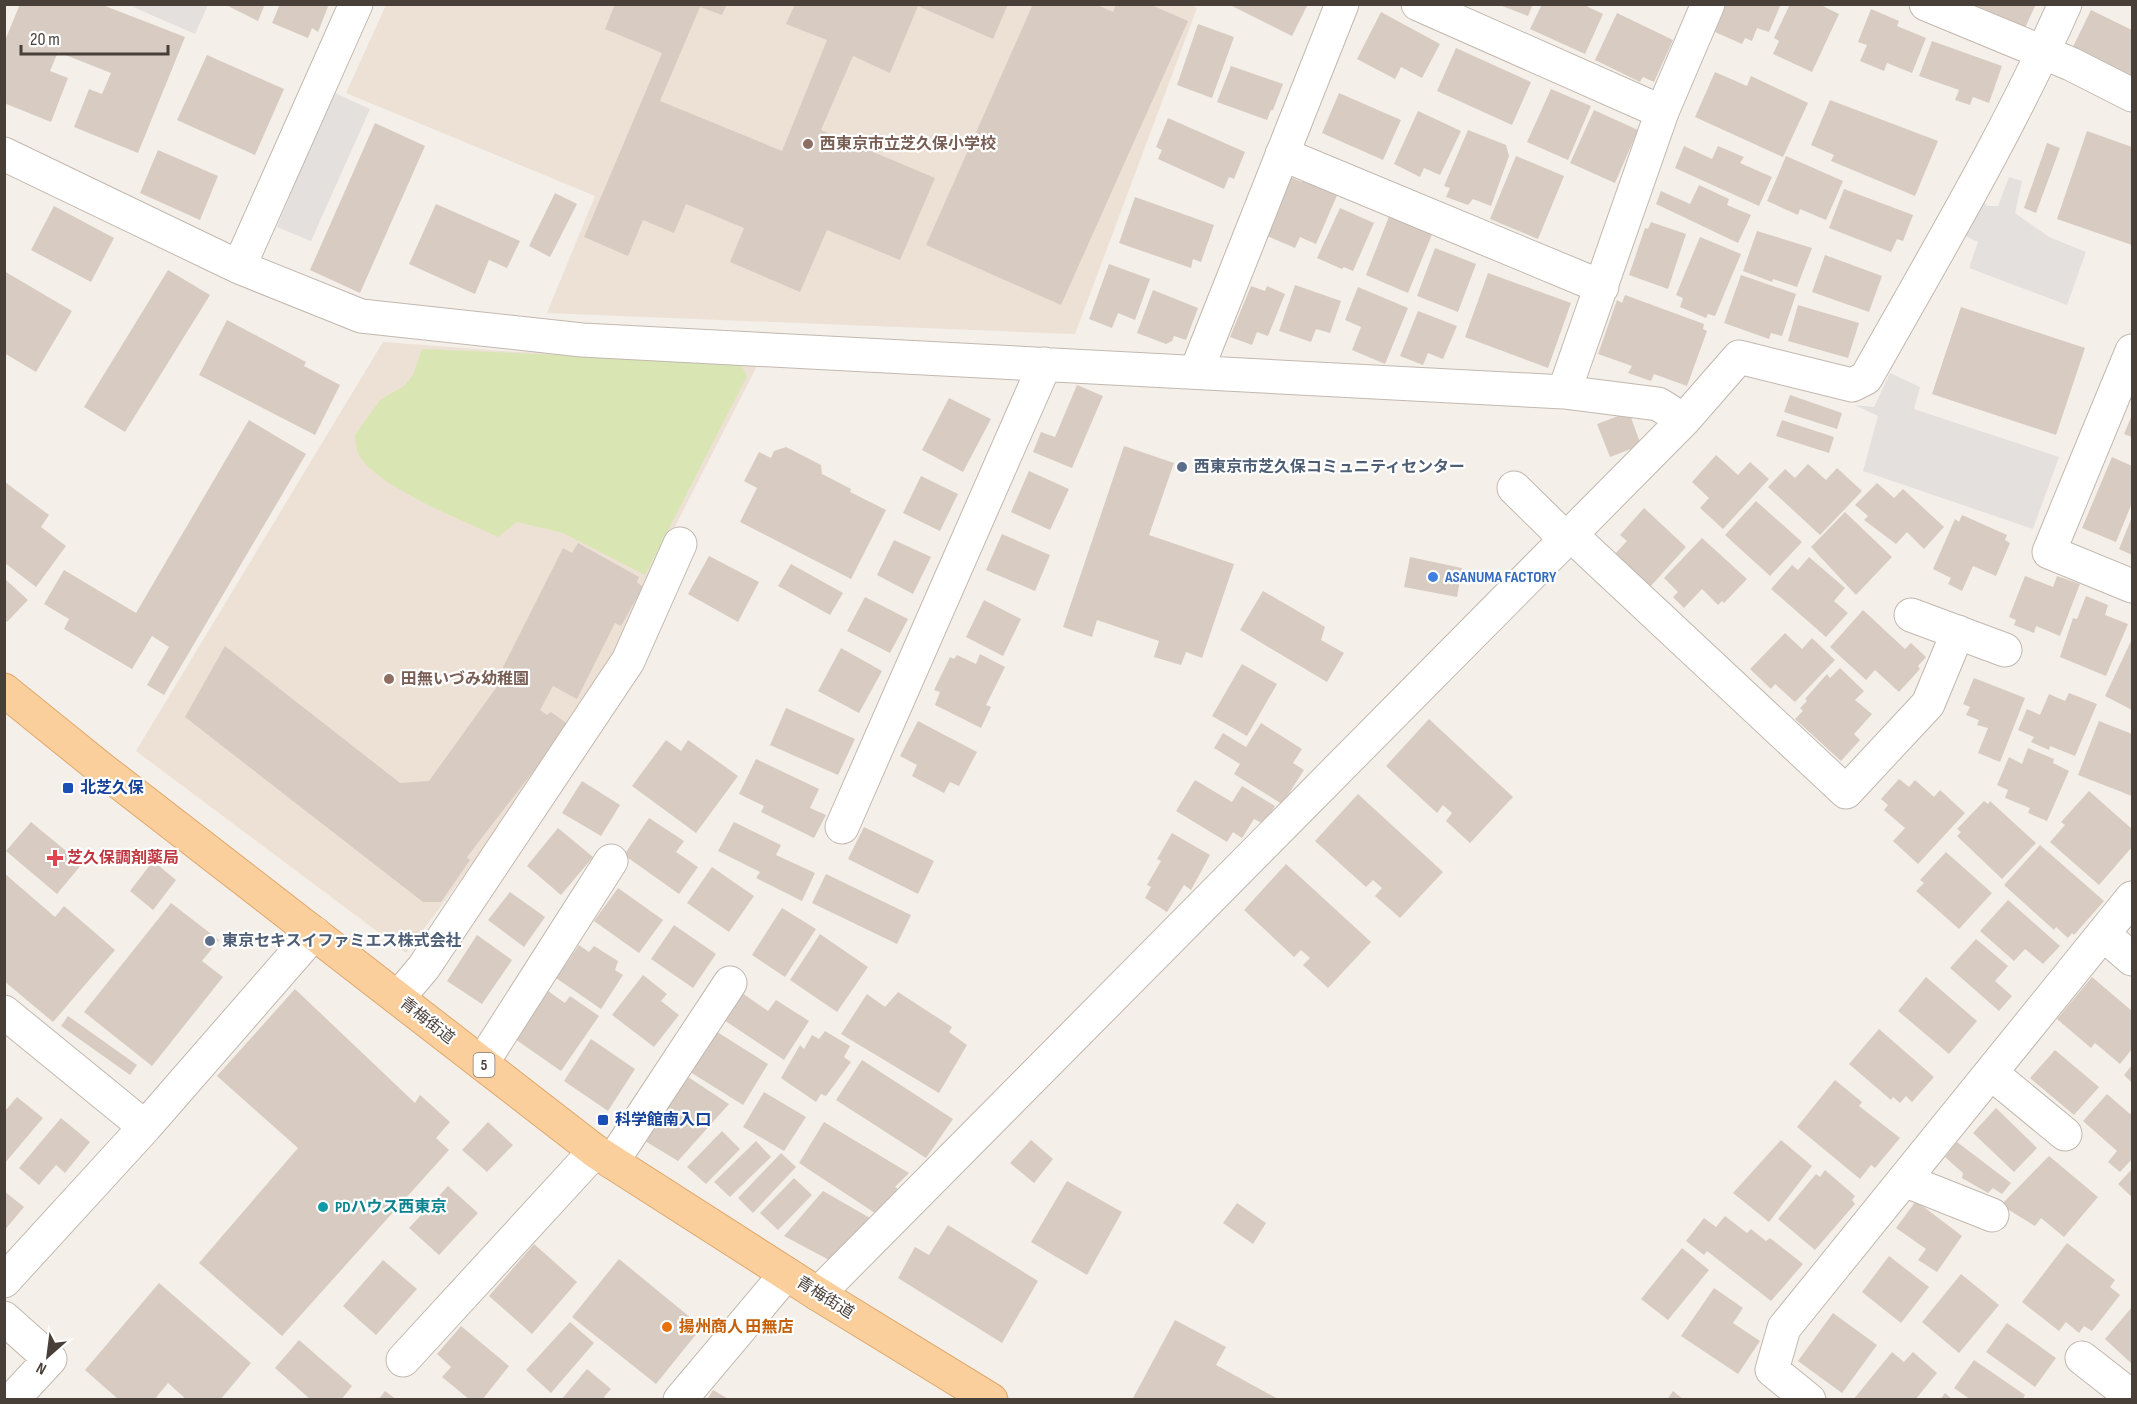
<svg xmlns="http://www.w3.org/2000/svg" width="2137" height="1404" font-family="'Sofia Sans Condensed','Noto Sans JP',sans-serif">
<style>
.education{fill:#ece1d4}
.green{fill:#d9e6b4}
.parking{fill:#e3e0de}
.building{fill:#d8ccc2}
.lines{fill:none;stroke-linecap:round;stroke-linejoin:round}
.minor-casing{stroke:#c2b8af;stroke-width:35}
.major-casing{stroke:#dfa86c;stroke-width:35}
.minor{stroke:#fff;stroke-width:33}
.major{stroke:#facf9c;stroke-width:33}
.education-dot{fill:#8d6e63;stroke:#fff;stroke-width:2}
.service-dot{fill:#5c6f8a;stroke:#fff;stroke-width:2}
.shop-dot{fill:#3f7fe0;stroke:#fff;stroke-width:2}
.transit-dot{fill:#1a4fb4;stroke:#fff;stroke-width:2}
.health-dot{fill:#e0444e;stroke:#fff;stroke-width:2}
.culture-dot{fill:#0f9aa8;stroke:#fff;stroke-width:2}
.food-dot{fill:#e8710a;stroke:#fff;stroke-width:2}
.labels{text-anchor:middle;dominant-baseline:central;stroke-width:4.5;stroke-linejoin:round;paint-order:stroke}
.shield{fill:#fff;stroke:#7f7974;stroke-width:1.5}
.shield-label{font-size:15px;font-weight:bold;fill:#483f38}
.education-label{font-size:16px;font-weight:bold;fill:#785e54;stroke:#fff;text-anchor:start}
.service-label{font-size:16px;font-weight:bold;fill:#4e5e75;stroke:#fff;text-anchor:start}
.shop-label{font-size:16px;font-weight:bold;fill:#366cbe;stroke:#fff;text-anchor:start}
.transit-label{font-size:16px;font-weight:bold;fill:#164399;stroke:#fff;text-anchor:start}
.health-label{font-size:16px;font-weight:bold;fill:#be3a42;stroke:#fff;text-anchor:start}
.street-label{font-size:16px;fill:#483f38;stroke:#fff}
.culture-label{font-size:16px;font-weight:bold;fill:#0d838f;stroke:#fff;text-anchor:start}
.food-label{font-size:16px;font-weight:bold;fill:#c56008;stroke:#fff;text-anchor:start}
</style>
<rect width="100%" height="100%" fill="#f4efe9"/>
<!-- education -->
<path class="education" d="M1190,4l7,4 -122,326 -528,-21 48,-117 -249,-103 40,-88z
M383,342l135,10 244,4 -102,200 -33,75 -56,96 -45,65 -120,161 -270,-202z"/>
<!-- green -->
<path class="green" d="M422,349l318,14 7,13 -102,199 -82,-42 -46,-11 -19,15c-33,-16 -125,-51 -140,-84 -2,-4 -2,-13 -3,-18l25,-35 24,-14 9,-11z"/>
<!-- parking -->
<path class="parking" d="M134,5v-1l74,1 -13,29 -62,-27z
M333,92l37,17 -59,132 -34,-14z
M2009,177l13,4 -7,32 34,24 37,15 -19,53 -98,-37 9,-26 -13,-6 19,-36 3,6h11z
M1890,373l30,14 -6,22 145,48 -26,72 -170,-58 15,-55 -23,-11 19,2z"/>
<!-- building -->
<path class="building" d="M20,4h80l85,33 -47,116 -64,-26 15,-38 13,5 9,-21 -53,-21 -8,19 18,7 -17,44 -47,-19v-60z
M224,4h41l-7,17z
M280,4h49l-11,28 -6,-4 -4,10 -36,-15z
M615,4h112l-5,11 -22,-8 -40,94 122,50 45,-111 -41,-16 9,-20h213l-15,35 -75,-33 -28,67 -37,-17 -32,74 114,48 -35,82 -73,-30 -27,62 -70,-30 14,-34 -58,-24 -12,29 -31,-13 -15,36 -44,-19 78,-184 -57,-24z
M1033,4h62l18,8 3,-8h33l39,17 -127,284 -135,-60z
M1228,4h80l-16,32z
M1497,4h36l-5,12z
M1542,4h40l21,10 -18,40 -55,-25z
M1726,4h55l-12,28 -12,-4 -5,13 -7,-3 -3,6 -27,-12z
M1790,4h29l20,10 -27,58 -39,-18 6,-13 -5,-3z
M1972,4h64l-11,24z
M1871,9l28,12 -2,5 29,12 -14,35 -25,-10 -3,8 -24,-10 7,-16 -9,-3z
M2091,10l41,20v50l-62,-27z
M1381,12l59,32 -18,34 -21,-11 -6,12 -38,-20z
M1617,13l56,27 -19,42 -11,-5 -3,5 -45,-22z
M1198,24l36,13 -22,61 -35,-13z
M1932,41l70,25 -13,37 -16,-6 -3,8 -15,-5 4,-10 -40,-14z
M1456,48l75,34 -19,43 -75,-34z
M207,55l77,34 -29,66 -78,-35z
M1231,66l52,18 -10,26h-2l-4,10 -50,-18z
M1715,72l32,14 4,-10 57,27 -25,54 -88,-40z
M1551,89l40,17 -23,54 -41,-18z
M1339,93l62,27 -18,40 -61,-27z
M1830,100l108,41 -23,55 -84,-35 3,-6 -23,-10z
M1594,110l44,20 -23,53 -45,-20z
M1418,111l43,20 -21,44 -16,-7 -4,9 -26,-13z
M1168,118l77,34 -11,27 -5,-2 -5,12 -66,-30 4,-9 -6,-3z
M375,123l50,23 -65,147 -50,-23z
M1468,130l38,15 3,11 -18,50 -18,-7 -5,6 -22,-8 4,-9 -6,-2z
M2087,131l45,16v98l-75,-26z
M2047,143l13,5 -24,65 -12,-5z
M1684,146l28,13 6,-13 26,11 -4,6 32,14 -13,29 -84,-38z
M158,150l60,26 -18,44 -60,-27z
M1516,156l48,20 -26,63 -48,-20z
M1786,156l57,25 -17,39 -26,-11 -2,6 -31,-14z
M1305,173l33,20 -22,51 -16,-7 -5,11 -30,-13 25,-58 12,5z
M1699,185l30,14 -2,6 24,10 -13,28 -82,-39 5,-13 29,13z
M1844,189l69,26 -10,26 -6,-2 -6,13 -62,-24z
M555,193l22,11 -27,53 -21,-11z
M1135,197l79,28 -13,37 -8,-3 -2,9 -72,-25z
M436,204l84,37 -13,27 -18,-8 -14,34 -66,-30z
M54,206l60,32 -23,44 -60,-32z
M1340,208l34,15 -21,48 -9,-4 -2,2 -25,-11z
M1390,214l43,18 -25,61 -42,-18z
M1651,222l35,12 -18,55 -39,-14 16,-47 3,1z
M1757,231l55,17 -15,39 -24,-8 -1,3 -29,-11z
M1700,237l41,17 -26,62 -7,-2 -2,4 -26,-11 3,-9 -7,-3z
M1435,248l41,16 -18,48 -41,-16z
M1825,255l57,21 -13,36 -57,-20z
M1109,264l41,15 -15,41 -17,-7 -6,15 -23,-9z
M168,270l42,25 -85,137 -41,-25z
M4,271l68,40 -36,61 -32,-19z
M1488,273l83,30 -23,65 -83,-31z
M1741,275l55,19 -14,42 -11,-3 -2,6 -45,-16z
M1295,285l46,16 -11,32 -14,-4 -5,13 -32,-11z
M1251,286l14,5 2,-5 18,8 -17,42 -11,-4 -5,13 -22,-8z
M1358,287l50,21 -23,56 -33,-14 9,-23 -16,-7z
M1153,290l45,18 -12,32 -12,-4 -2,5 -6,3 -29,-11z
M1625,295l79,29 -1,5 4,2 -20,55 -33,-12 -3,7 -23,-8 4,-7 -34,-12 19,-54 5,3z
M1798,305l61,18 -11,35 -60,-17z
M1961,307l124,41 -29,87 -124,-41z
M1418,311l39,15 -14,33 -15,-6 -5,12 -23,-9z
M227,320l79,42 -2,4 36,19 -25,50 -116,-60z
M1077,385l26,11 -31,72 -39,-16 8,-20 14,5z
M1790,395l52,18 -5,16 -53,-17z
M949,398l42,21 -28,53 -41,-22z
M1629,412l12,33 -31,12 -13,-33z
M2132,415v22l-8,-3z
M249,420l57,34 -142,241 -17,-10 22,-38 -17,-11 -20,33 -68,-40 5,-10 -25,-15 20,-34 72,43z
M1782,420l52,17 -5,16 -53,-17z
M1124,446l50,17 -25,72 85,29 -32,94 -16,-6 -5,13 -27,-8 5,-16 -62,-21 -5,17 -29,-10z
M786,447l35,18 1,9 29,15 -1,3 36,18 -35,69 -111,-57 17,-34 -13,-7 15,-29 12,6 3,-7z
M1716,455l22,20 12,-13 19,17 -46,50 -23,-21 9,-10 -17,-16z
M2112,457l20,9v37l-16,39 -34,-14z
M1808,464l18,16 11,-12 25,23 -42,44 -52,-48 17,-18 10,9z
M1029,471l40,18 -19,41 -39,-18z
M921,476l37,18 -18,37 -37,-18z
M5,482l44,33 -8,12 25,19 -30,41 -31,-24z
M1877,483l17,15 9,-9 41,38 -20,22 -17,-17 -11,12 -32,-24 4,-4 -13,-11z
M1756,501l46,41 -32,34 -45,-41z
M1644,508l42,39 -36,40 -36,-32 13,-14 -7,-6z
M1845,512l47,45 -36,38 -45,-48z
M1962,515l45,20 -2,5 5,3 -14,33 -23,-10 -11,25 -14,-7 3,-6 -18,-9 22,-50 4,3z
M2132,517v38l-13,-6z
M1002,534l48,21 -15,36 -49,-21z
M1702,538l45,41 -23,24 -2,-2 -4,4 -16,-16 -18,19 -11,-11 5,-5 -14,-14z
M894,540l37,17 -18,37 -36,-19z
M578,543l61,34 -2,5 6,5 -22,39 -6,-3 -38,76 -24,-13 -13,24 7,5 4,-3 18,13 -102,132 3,3 -29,42h-18l-238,-185 40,-71 175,137 29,-2 72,-100 -3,-4 65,-129 9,5z
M709,556l50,26 -21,40 -50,-28z
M1410,557l52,11 -5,29 -53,-10z
M1809,557l36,31 -11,13 14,12 -22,24 -55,-48 21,-24 6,5z
M791,564l52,29 -13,22 -52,-29z
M2025,576l28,11 4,-11 23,8 -20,52 -24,-10 -2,7 -20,-8 2,-5 -7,-3z
M4,578l24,22 -21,22 -3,-2z
M1263,591l62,36 -4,13 23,13 -17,29 -87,-52z
M2086,596l22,9 -3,10 23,9 -22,52 -46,-19 13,-39 4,1z
M865,597l43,22 -18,34 -43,-22z
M984,600l37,19 -18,37 -37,-19z
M1863,610l42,39 6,-6 15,14 -8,9 2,3 -21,23 -24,-22 -9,10 -36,-33z
M1785,633l17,16 10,-11 23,22 -40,42 -20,-18 -4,5 -21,-20z
M2132,639v71l-27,-14z
M841,648l41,23 -23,42 -41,-22z
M980,654l25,13 -19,38 5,2 -10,21 -46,-23 5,-13 -6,-2 16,-33 4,2 3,-4 19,9z
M1242,664l35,20 -30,52 -35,-20z
M1840,668l24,23 -9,9 17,14 -18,20 6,6 -19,21 -46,-42 8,-8 -3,-3 7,-7 -2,-2 22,-25 3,4z
M1974,678l51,20 -25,64 -22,-9 10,-25 -11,-3 2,-5 -13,-5 4,-8 -7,-3z
M2069,693l28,11 -22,52 -25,-10 -1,4 -18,-8 3,-5 -16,-7 9,-21 13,6 9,-21 16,7z
M786,708l69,31 -17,36 -68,-30z
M1429,719l84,78 -43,46 -24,-22 6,-8 -9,-8 -6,8 -51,-47z
M918,721l59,31 -18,34 -9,-4 -6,11 -32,-17 5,-11 -17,-9z
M2099,721l33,13v62l-54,-21z
M1261,723l41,26 -9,14 11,7 -22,34 -48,-30 6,-10 -26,-16 9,-15 23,14z
M666,740l15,11 7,-11 50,36 -42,57 -64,-47z
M2028,748l26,11 -1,4 16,8 -22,50 -19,-8 2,-5 -25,-10 3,-8 -11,-5 12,-28 13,7z
M756,759l63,30 -9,19 16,7 -12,23 -53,-26 3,-6 -25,-12z
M1899,779l10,8 6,-7 19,17 6,-7 25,23 -47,51 -25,-23 12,-13 -21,-18 4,-5 -7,-6z
M1195,780l37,22 10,-16 33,20 -11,18 -10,-5 -12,19 -9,-6 -6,10 -51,-31z
M582,781l38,24 -19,31 -39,-23z
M2089,791l43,38v18l-33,38 -49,-43 15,-17 -4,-3z
M1358,794l85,78 -43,46 -25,-22 7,-8 -9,-8 -7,7 -51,-46z
M1984,801l4,3 2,-3 46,42 -34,36 -45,-43 4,-4 -4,-3z
M649,818l35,23 -8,11 22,15 -19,27 -55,-39z
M31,822l51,42 -25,30 -51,-43z
M734,822l47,23 -5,10 39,18 -13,28 -46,-23 4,-6 -42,-21z
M864,827l70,34 -16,33 -70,-35z
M558,828l35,29 -32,38 -34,-29z
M1172,833l38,22 -19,35 -7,-5 -17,27 -22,-14 6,-11 -4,-2 14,-24 -4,-2z
M2040,845l64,56 -30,34 -2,-2 -4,5 -12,-11 -2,3 -50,-45z
M1946,852l46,41 -33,36 -43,-38 8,-8 -4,-3z
M153,861l23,19 -23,30 -23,-19z
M1286,864l85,78 -43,46 -25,-23 7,-7 -9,-8 -7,7 -50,-47z
M712,867l42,29 -25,36 -42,-29z
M4,873l51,44 9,-11 51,44 -62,72 -49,-41z
M826,874l85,41 -14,29 -85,-41z
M618,888l45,32 -24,33 -45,-32z
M510,892l35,25 -21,30 -36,-27z
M2008,900l52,46 -17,18 -18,-15 -11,12 -34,-30z
M171,903l48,37 -17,21 21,16 -71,89 -68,-54z
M782,908l34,21 -31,48 -33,-22z
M674,925l42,29 -23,34 -42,-29z
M820,934l48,33 -31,45 -47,-32z
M477,935l35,25 -30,44 -35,-23z
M1976,939l32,27 -13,15 17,15 -13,15 -49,-43z
M579,945l10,7 5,-6 24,15 -3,9 8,5 -22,34 -45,-31z
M643,975l24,19 -6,7 18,14 -25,32 -42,-32z
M1926,977l51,44 -28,33 -51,-43z
M2092,977l40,34v38l-12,15 -25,-21 -4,5 -34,-29z
M295,989l120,114 5,-8 30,27 -14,16 13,12 -167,186 -83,-73 99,-115 -81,-72z
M548,991l17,12 5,-7 29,20 -38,55 -46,-32z
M898,992l54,35 -3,5 18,13 -28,48 -98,-59 26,-40 18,13z
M742,993l26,18 8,-11 33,21 -25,39 -60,-40z
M68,1016l69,49 -7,10 -69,-49z
M1879,1029l55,48 -22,25 -6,-6 -6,7 -7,-6 -2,3 -42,-36z
M714,1030l54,34 -25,41 -56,-35z
M825,1031l25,15 -6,11 7,5 -25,34 -5,-2 -5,8 -35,-24 19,-33 4,4 8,-14 7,4z
M591,1039l44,30 -27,42 -44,-30z
M2055,1050l44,37 -25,28 -44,-37z
M862,1060l91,59 -27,39 -90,-58z
M2132,1065v18l-8,-8z
M682,1073l47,31 -51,57 -33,-20z
M1835,1080l27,22 -3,4 41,32 -25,30 -4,-3 -11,14 -63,-52z
M764,1092l42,25 -22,34 -41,-24z
M2107,1094l23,20 2,-2v47l-12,13 -12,-10 9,-11 -34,-30z
M17,1097l26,21 -39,46v-52z
M1996,1108l41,40 -23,24 -41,-39z
M61,1118l29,24 -25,31 -9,-8 -17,20 -20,-17z
M488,1122l25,23 -26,27 -25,-22z
M824,1122l85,51 -14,14 7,5 -24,23 -79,-52z
M722,1131l18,18 -34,35 -19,-17z
M1031,1140l22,19 -19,24 -24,-20z
M1781,1140l31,26 -43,56 -36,-29z
M756,1141l15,16 -41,40 -16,-15z
M1957,1142l54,41 -9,11 -9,-6 -5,5 -26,-15 1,-5 -18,-16z
M781,1153l15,14 -43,46 -15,-15z
M2049,1156l49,41 -34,40 -23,-19 -6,8 -34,-21z
M2132,1169v28l-14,-13z
M1825,1170l30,26 -3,4 3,4 -40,46 -37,-31 38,-45 4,3z
M794,1178l18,17 -34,35 -18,-17z
M1067,1181l55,31 -35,63 -56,-33z
M448,1186l30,27 -39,42 -30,-27z
M4,1191l20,16 -20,24z
M823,1191l47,27 -39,43 -47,-25z
M1916,1201l46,35 -25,36 -19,-12 8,-11 -30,-21z
M1237,1203l29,20 -13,21 -30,-21z
M1725,1216l22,17 4,-4 15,12 4,-3 33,26 -32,37 -64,-50 -3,4 -18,-14 18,-23 12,9z
M948,1225l90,56 -36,62 -104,-65 17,-31 14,8z
M2067,1243l48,37 -5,7 10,8 -28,36 -8,-5 -5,7 -13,-11 -7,9 -37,-29z
M534,1244l43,38 -45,52 -43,-38z
M1682,1248l27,22 -41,50 -27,-21z
M1889,1256l40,31 -28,36 -39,-31z
M619,1259l83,68 -46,57 -84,-67z
M383,1260l34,29 -41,46 -33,-29z
M1961,1274l38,31 -40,48 -37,-31z
M159,1283l92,80 -31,37h-33l-19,-17 -14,17h-35l-34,-30z
M1714,1288l29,20 -10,15 27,18 -22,33 -57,-38z
M2132,1307v54l-1,2 -26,-24z
M1833,1313l44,32 -35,48 -44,-32z
M1175,1320l51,27 -10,18 64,35h-148z
M570,1322l24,21 -43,50 -25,-23z
M2007,1323l49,35 -21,29 -49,-35z
M461,1326l48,40 -27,34h-12l-28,-23 9,-10 -14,-13z
M299,1340l53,46 -11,14h-30l-36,-32z
M1892,1352l12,10 9,-10 24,21 -22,27h-62z
M1974,1360l51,35 -3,5h-51l-17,-12z
M587,1369l24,20 -7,8 3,3h-46z
M713,1390l17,10h-23z
M385,1391l12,9h-19z
M1673,1391l11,9h-17z
M1945,1393l8,7h-13z"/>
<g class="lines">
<!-- minor casing -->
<g class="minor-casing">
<path id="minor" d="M1418,4l244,108
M1926,4l145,60 61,31
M4,154l235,113 122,49 221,24 982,52 94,12 26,16
M1282,154l320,133
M239,267l117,-263
M2132,351l-83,201 83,34
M1196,372l146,-368
M1564,392l98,-280 46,-108
M1514,488l52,51
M1571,535l275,257 82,-88 30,-72
M1911,615l94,35
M842,827l203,-463
M2103,934l29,25
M398,998l26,-31 204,-306 52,-117
M4,1012l141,115
M482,1063l129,-202
M1991,1073l74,61
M612,1162l118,-179
M1904,1180l88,35
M4,1281l141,-154 169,-194
M818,1294l866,-874 55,-63 113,28 14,-7c69,-123 142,-245 199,-374
M4,1318l46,41 -38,41
M2082,1358l50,39
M403,1360l192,-209
M680,1400l106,-126
M1809,1400l-37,-30 12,-42 348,-430"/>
</g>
<!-- major casing -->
<g class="major-casing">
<path id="major" d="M4,690l99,80 492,381 223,143 173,106"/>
</g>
<!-- minor -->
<use href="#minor" class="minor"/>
<!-- major -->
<use href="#major" class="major"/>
</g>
<!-- markers -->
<g class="education-dot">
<circle cx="808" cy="144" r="6"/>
<circle cx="389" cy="679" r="6"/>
</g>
<g class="service-dot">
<circle cx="1182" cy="467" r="6"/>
<circle cx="210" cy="941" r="6"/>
</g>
<circle class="shop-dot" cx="1433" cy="577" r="6"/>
<g class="transit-dot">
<rect x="62" y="782" width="12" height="12" rx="3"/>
<rect x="597" y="1114" width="12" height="12" rx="3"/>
</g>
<path class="health-dot" d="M52 849h6v6h6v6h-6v6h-6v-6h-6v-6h6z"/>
<circle class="culture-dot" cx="323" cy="1207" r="6"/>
<circle class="food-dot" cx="667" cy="1327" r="6"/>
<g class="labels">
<!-- shield labels -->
<rect class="shield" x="473.5" y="1053" width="21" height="24" rx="4.5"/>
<g class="shield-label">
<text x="484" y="1065">5</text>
</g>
<!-- education labels -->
<g class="education-label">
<text x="820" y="144">西東京市立芝久保小学校</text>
<text x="401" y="679">田無いづみ幼稚園</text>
</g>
<!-- service labels -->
<g class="service-label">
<text x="1194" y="467">西東京市芝久保コミュニティセンター</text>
<text x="222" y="941">東京セキスイファミエス株式会社</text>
</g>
<!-- shop labels -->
<g class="shop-label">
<text x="1445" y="577">ASANUMA FACTORY</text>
</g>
<!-- transit labels -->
<g class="transit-label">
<text x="80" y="788">北芝久保</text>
<text x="615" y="1120">科学館南入口</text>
</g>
<!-- health labels -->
<g class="health-label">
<text x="67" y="858">芝久保調剤薬局</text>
</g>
<!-- street labels -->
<g class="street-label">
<text transform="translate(427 1021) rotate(38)">青梅街道</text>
<text transform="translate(825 1298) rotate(32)">青梅街道</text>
</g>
<!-- culture labels -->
<g class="culture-label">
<text x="335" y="1207">PDハウス西東京</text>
</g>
<!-- food labels -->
<g class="food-label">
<text x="679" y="1327">揚州商人 田無店</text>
</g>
</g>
<!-- border -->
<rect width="2137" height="1404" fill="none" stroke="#483f38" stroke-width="12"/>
<!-- north arrow -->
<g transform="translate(48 1356) rotate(208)" stroke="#ffffff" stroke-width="4.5" paint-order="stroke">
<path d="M0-4.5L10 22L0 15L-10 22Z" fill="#483f38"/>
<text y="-9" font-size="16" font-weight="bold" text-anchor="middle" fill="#483f38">N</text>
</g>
<!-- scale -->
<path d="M21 45v9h147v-9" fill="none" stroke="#483f38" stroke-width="3"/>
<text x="30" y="45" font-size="18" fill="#483f38" stroke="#ffffff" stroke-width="4.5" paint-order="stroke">20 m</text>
</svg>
